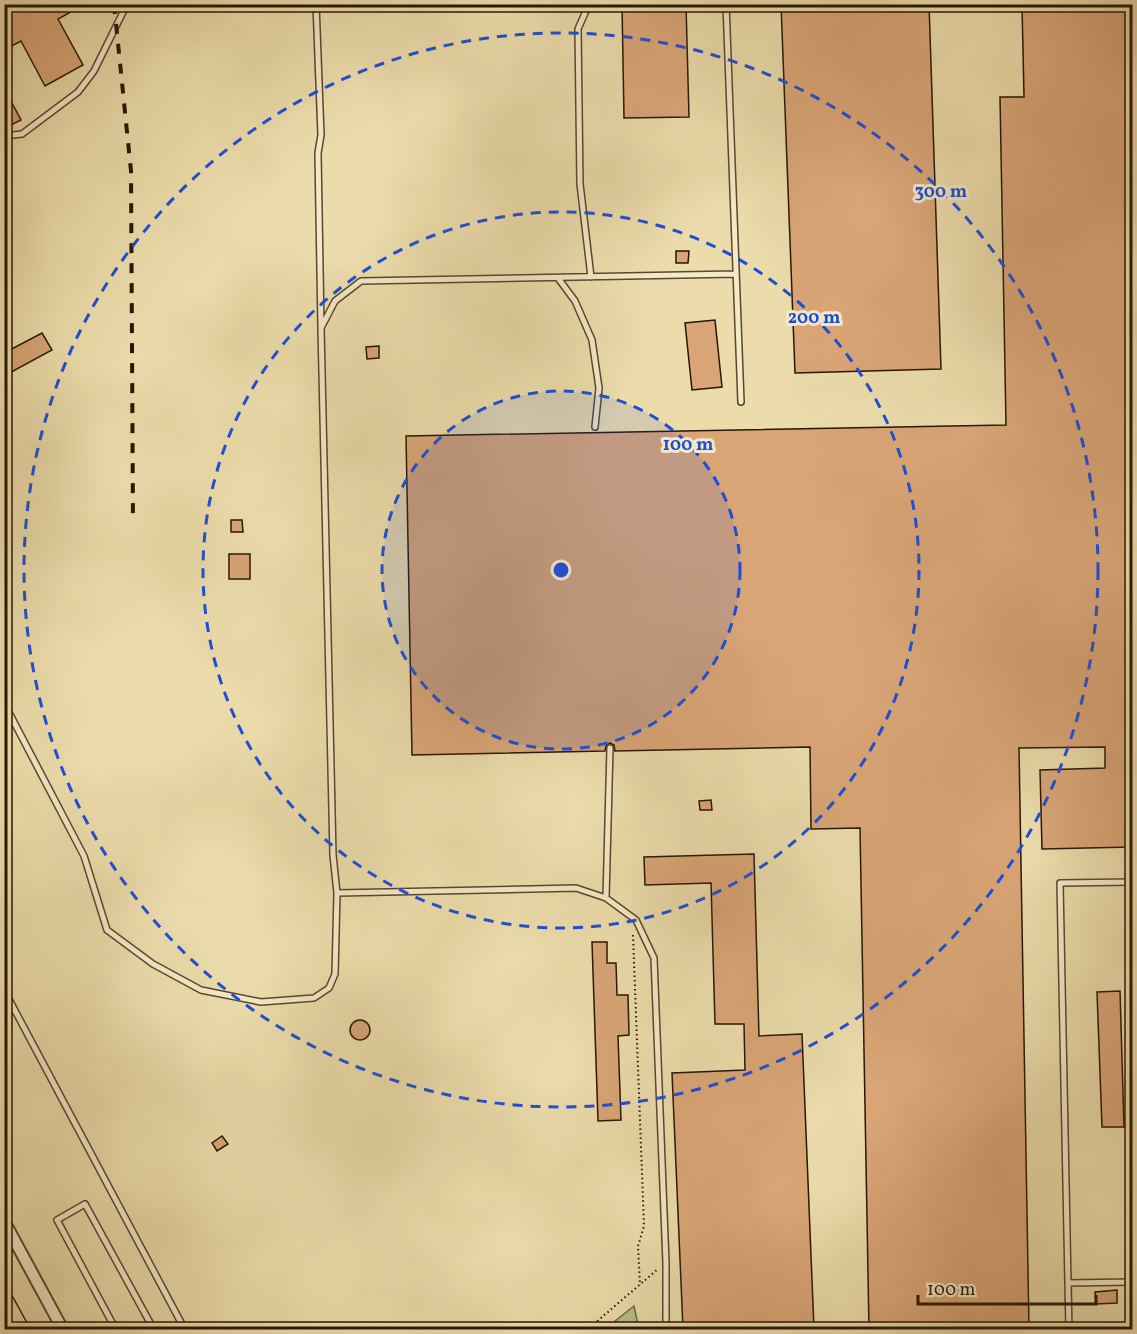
<svg xmlns="http://www.w3.org/2000/svg" width="1137" height="1334" font-family="Vollkorn,serif">
<style>
.green{fill:#b6c08a;stroke:#6f6b46;stroke-width:1.5}
.building{fill:#d9a576;stroke:#281603;stroke-width:1.5}
.lines{fill:none;stroke-linecap:round;stroke-linejoin:round}
.lane-casing{stroke:#59482d;stroke-width:8}
.street-casing{stroke:#59482d;stroke-width:14}
.path{stroke:#281603;stroke-width:2;stroke-dasharray:1.5 3;stroke-linecap:butt}
.lane{stroke:#f3e8c8;stroke-width:5}
.street{stroke:#f3e8c8;stroke-width:10}
.tram{stroke:#281603;stroke-width:1.5}
.rail{stroke:#281603;stroke-width:4;stroke-dasharray:10 10;stroke-linecap:butt}
.ring{fill:none;stroke:#1d4ed8;stroke-width:3;stroke-dasharray:10 8}
.centre{fill:#1d4ed8;stroke:#f3e8c8;stroke-width:3}
.ring-label{font-size:18px;text-anchor:middle;font-weight:bold;fill:#1d4ed8;stroke:#f3e8c8;stroke-width:6;stroke-linejoin:round;paint-order:stroke}
</style>
<rect width="100%" height="100%" fill="#ecdcab"/>
<filter id="stains"><feTurbulence type="fractalNoise" baseFrequency=".00333" numOctaves="4"/><feColorMatrix values="0 0 0 0 .2 0 0 0 0 .09 0 0 0 0 .02 0 0 0 .5 -.17"/></filter>
<radialGradient id="worn" r=".72"><stop offset=".6" stop-color="#630" stop-opacity="0"/><stop offset="1" stop-color="#630" stop-opacity=".3"/></radialGradient>
<!-- green -->
<path class="green" d="M634,1306l5,23h-34z"/>
<!-- building -->
<path class="building" d="M4,4h81l-27,15 25,46 -38,21 -24,-45 -17,9z
M622,4h64l3,113 -65,1z
M781,4h148l12,365 -146,4z
M1022,4h110v843l-90,2 -2,-79 65,-2v-21l-86,1 10,581h-160l-9,-501 -49,1 -1,-82 -195,4 -1,-6 -4,-2 -4,3 -1,5 -193,4 -6,-319 600,-11 -6,-328h24z
M4,88l17,32 -10,5 -7,-11z
M676,251h13l-1,12h-12z
M715,320l7,67 -30,3 -7,-67z
M42,333l10,17 -48,26v-23z
M379,346v12l-12,1 -1,-12z
M231,520h11l1,12h-12z
M229,554h21v25h-21z
M711,800l1,10h-12l-1,-9z
M754,854l5,182 43,-2 12,295h-131l-11,-256 73,-3 -1,-46h-29l-4,-141 -66,2 -1,-28z
M592,942h15v21h9l1,32h11l1,40 -11,1 3,84 -23,1z
M1120,991l4,136h-22l-5,-135z
M350 1030a10 10 0 1 1 20 0a10 10 0 1 1-20 0Z
M222,1136l6,8 -11,7 -5,-8z
M1117,1290v13l-21,1 -1,-12z"/>
<g class="lines">
<!-- lane casing -->
<g class="lane-casing">
<path id="lane" d="M316,4l5,131 -3,18 3,174
M589,4l-11,25 2,155 11,93
M726,4l15,398
M4,136l18,-2 56,-42 16,-21 33,-67
M558,278l17,23 17,39 7,48 -4,39
M4,703l80,153 23,74 46,34 48,26 60,12 53,-4 15,-10 6,-14 2,-81 -4,-38 -12,-527 14,-27 26,-20 374,-7
M337,893l239,-5 30,10 30,22 18,38 12,305v67
M606,898l4,-150
M4,990l181,340
M1068,1283l-8,-400 72,-1
M116,1330l-59,-110 28,-16 69,126
M1069,1330l-1,-47 64,-1"/>
</g>
<!-- street casing -->
<g class="street-casing">
<path id="street" d="M4,1221l59,109"/>
</g>
<!-- path -->
<path class="path" d="M633,935l11,291 -6,20 2,39
M587,1330l71,-61
M619,1330l39,-6"/>
<!-- lane -->
<use href="#lane" class="lane"/>
<!-- street -->
<use href="#street" class="street"/>
<!-- tram -->
<path class="tram" d="M4,1281l27,49"/>
<!-- rail -->
<path class="rail" d="M114,4l17,167 2,352"/>
</g>
<!-- distance rings -->
<circle cx="561" cy="570" r="179" fill="#1d4ed8" fill-opacity=".12"/>
<g class="ring">
<circle cx="561" cy="570" r="179"/>
<circle cx="561" cy="570" r="358"/>
<circle cx="561" cy="570" r="537"/>
</g>
<circle cx="561" cy="570" r="9" class="centre"/>
<g class="ring-label">
<text x="941" y="197">300 m</text>
<text x="814" y="323">200 m</text>
<text x="688" y="450">100 m</text>
</g>
<!-- margin -->
<rect width="1137" height="1334" fill="none" stroke="#ecdcab" stroke-width="24"/>
<rect x="6" y="6" width="1125" height="1322" fill="none" stroke="#281603" stroke-width="3"/>
<rect x="12" y="12" width="1113" height="1310" fill="none" stroke="#281603" stroke-width="1.5"/>
<!-- scale -->
<path d="M918 1295v9h178v-9" fill="none" stroke="#281603" stroke-width="3"/>
<text x="927" y="1295" font-size="18" fill="#281603" stroke="#f3e8c8" stroke-width="4.5" paint-order="stroke">100 m</text>
<rect width="100%" height="100%" filter="url(#stains)"/>
<rect width="100%" height="100%" fill="url(#worn)"/>
</svg>
